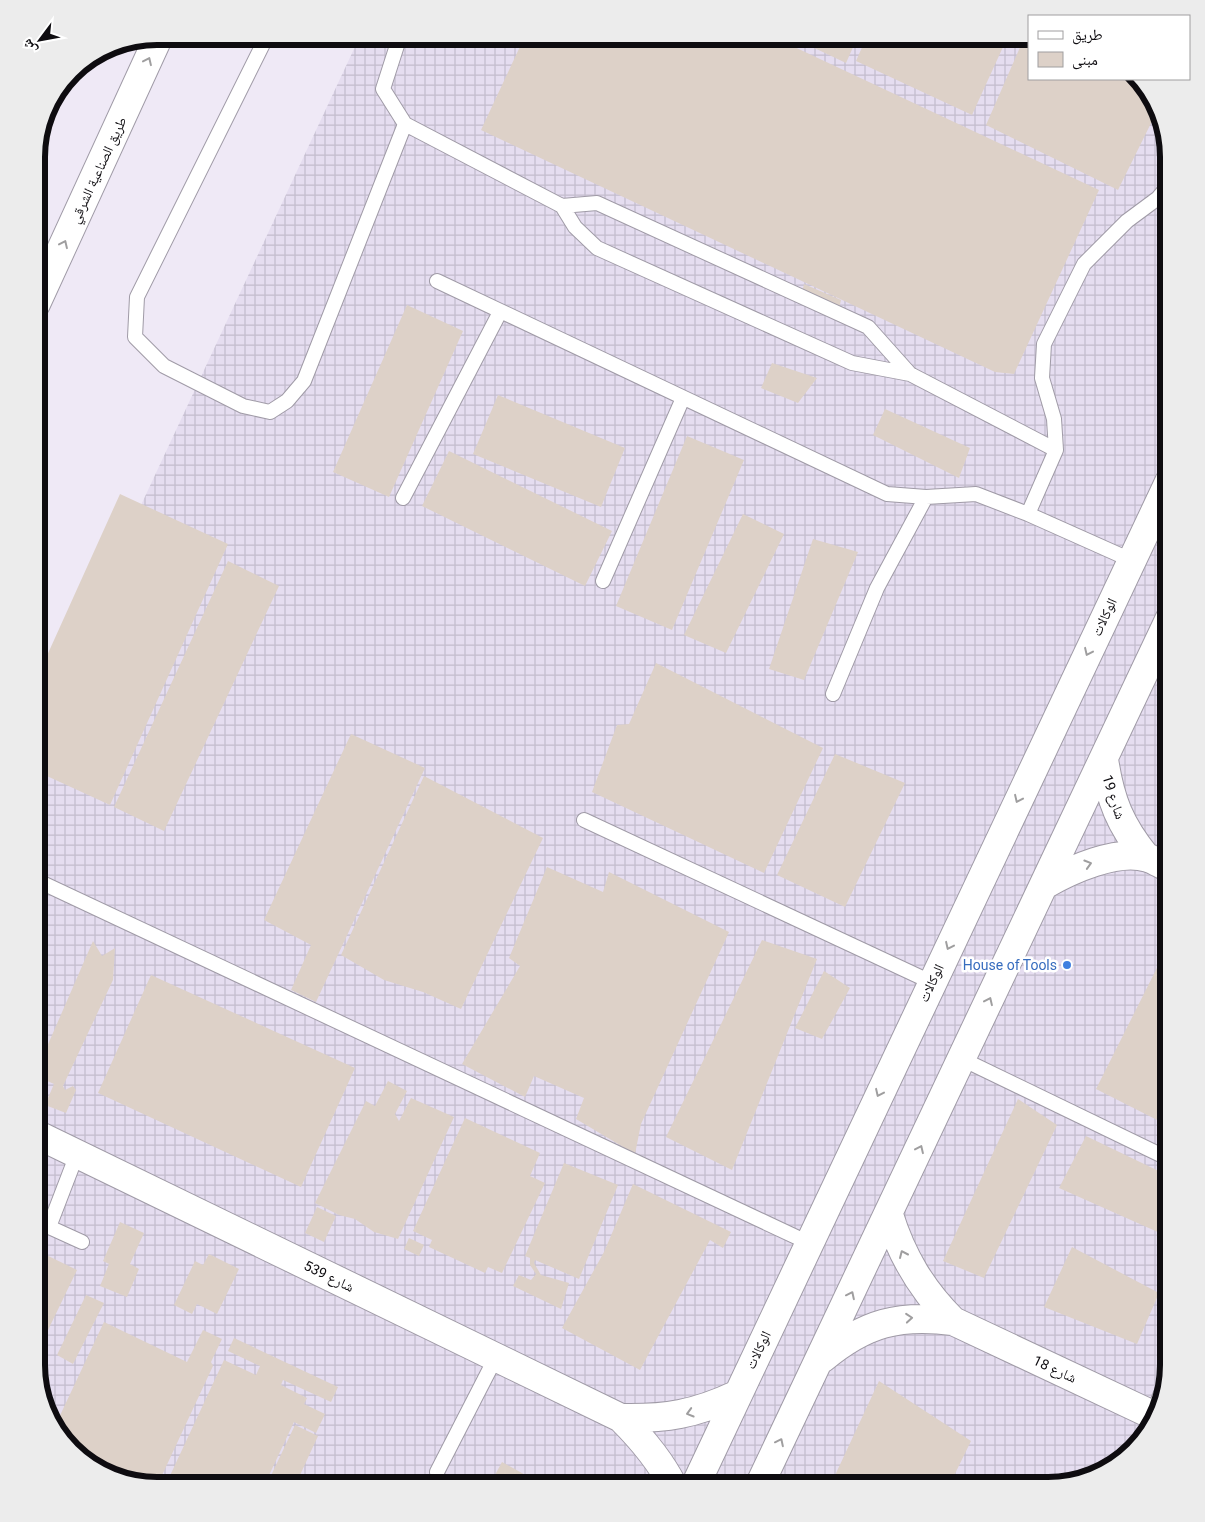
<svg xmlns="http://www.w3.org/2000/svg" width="1205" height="1522" font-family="Roboto,'Noto Naskh Arabic',sans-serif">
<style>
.industrial{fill:url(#industrial-grid)}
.building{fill:#ddd1c8}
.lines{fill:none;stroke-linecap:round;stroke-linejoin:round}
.lane-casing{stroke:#a09ba7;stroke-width:16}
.street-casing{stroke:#a09ba7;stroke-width:30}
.primary-casing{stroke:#a09ba7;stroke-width:30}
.lane{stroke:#fff;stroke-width:14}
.street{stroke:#fff;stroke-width:28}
.primary{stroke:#fff;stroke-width:28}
.oneway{stroke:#9f9e9f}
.shop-dot{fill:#3f7fe0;stroke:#fff;stroke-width:2}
.labels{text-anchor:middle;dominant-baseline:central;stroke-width:5;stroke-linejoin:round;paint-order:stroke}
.street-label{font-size:14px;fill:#0e0c10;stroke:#fff}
.shop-label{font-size:14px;fill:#366cbe;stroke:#fff;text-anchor:end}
.rim{fill:none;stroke:#0e0c10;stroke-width:6}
</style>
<defs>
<pattern id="industrial-grid" width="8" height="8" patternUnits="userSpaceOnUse" patternTransform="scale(1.25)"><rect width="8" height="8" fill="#e5ddf0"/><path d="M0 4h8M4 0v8" fill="none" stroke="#c3bccd"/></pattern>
</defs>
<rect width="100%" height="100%" fill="#efe9f6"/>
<!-- industrial -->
<path class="industrial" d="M360,36h669v43h108l11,10 21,68v1209l-13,53 -40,46 -67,21h-893l-53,-13 -46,-40 -21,-67v-636z"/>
<!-- building -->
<path class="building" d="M525,36h246l328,154 -85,184 -19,-2 -514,-242z
M789,36h69l-12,27z
M867,36h141l-36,79 -116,-54z
M1025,36h4v43h108l11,10 8,24 -38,77 -132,-65z
M804,284l37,16 -2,9 -37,-16z
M407,305l56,26 -74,166 -56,-25z
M772,363l45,15 -19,25 -37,-15z
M498,395l127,53 -24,59 -128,-53z
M885,409l85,39 -11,30 -86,-43z
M687,436l57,24 -72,170 -56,-24z
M449,451l163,80 -27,55 -163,-80z
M120,494l108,50 -118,261 -74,-34v-91z
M743,514l41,20 -58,119 -42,-18z
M813,539l45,13 -54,128 -35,-11z
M228,561l51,25 -115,245 -50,-24z
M656,663l167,85 -59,125 -172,-81 25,-67 12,-1z
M351,734l74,34 -109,234 -25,-12 20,-45 -47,-25z
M835,754l70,29 -60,124 -68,-32z
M424,776l119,62 -82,171 -38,-17 -39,-12 -43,-25z
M547,867l56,25 6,-20 120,60 -88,192 -6,30 -59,-35 8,-21 -50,-22 -9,21 -63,-33 58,-98 -11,-8z
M762,940l55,19 -85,211 -66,-33z
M93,941l9,15 13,-8 -2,32 -50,106 2,4 8,-4 3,4 -10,23 -21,-8 9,-21 -18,-8v-4z
M1169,944v182l-73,-37z
M824,971l26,17 -28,51 -27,-11z
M151,975l204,93 -54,119 -203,-94z
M388,1081l19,10 -12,23 4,7 12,-23 43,19 -56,122 -24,-7 -19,-13 -16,-4 -24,-12 51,-102 9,5z
M1018,1099l39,26 -73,153 -41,-17z
M465,1118l75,35 -10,23 15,7 -43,90 -14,-6 -3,6 -56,-26 3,-7 -19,-9z
M1086,1136l83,40v61l-110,-49z
M564,1163l54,22 -39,94 -44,-19 -1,3 7,12 28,8 -8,26 -48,-23 6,-11 12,5 5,-6 -6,-9v-7l-5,-2z
M633,1184l98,48 -8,16 -13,-8 -70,130 -78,-42 42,-76z
M317,1207l19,9 -12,26 -19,-9z
M120,1222l24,11 -14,31 9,5 -12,28 -27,-11 9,-22 -6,-3z
M409,1238l15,7 -5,11 -15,-7z
M1072,1247l87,46 -22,51 -93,-37z
M36,1250l41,20 -41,85z
M209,1254l30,15 -22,45 -20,-10 -5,10 -18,-9 21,-44 8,4z
M86,1295l18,8 -31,61 -16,-9z
M104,1322l83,40 16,-32 19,9 -11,23 2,4 -56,120 -54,-13 -46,-40 -2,-7z
M234,1338l104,49 -7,15 -48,-22 -2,5 26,13 -3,6 21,10 -9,19 -22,-11 -30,64h-90l-7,-4 57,-122 32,15 4,-9 -32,-15z
M879,1381l92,60 -22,45h-119z
M295,1425l23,11 -23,50h-29z
M502,1462l43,24h-56z"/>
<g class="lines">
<!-- lane casing -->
<g class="lane-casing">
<path id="lane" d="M267,36l-130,261 -2,40 29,29 79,40 27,6 17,-11 17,-20 101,-257
M400,36l-17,53 22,35 157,82 35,-3 271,124 42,47 146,76
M562,206l13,21 22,21 255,115 58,11
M437,281l450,213 39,3 50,-3 52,20 103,46
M403,498l97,-186
M1028,514l28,-64 -2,-31 -12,-41 2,-34 40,-80 43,-43 31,-23 11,-13
M603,581l80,-183
M833,694l44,-106 49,-91
M584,820l347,162
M36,880l773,363
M962,1059l207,100
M77,1154l-28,73 33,15
M1152,1415l12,-29
M437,1472l59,-115"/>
</g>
<!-- street casing -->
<g class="street-casing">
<path id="street" d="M1104,759c6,41 16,66 42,98
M1044,885c26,-15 74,-37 104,-27 7,2 14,7 21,10
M36,1134l585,284c21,21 39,42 52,68
M889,1215c13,42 33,75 64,106
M823,1358c42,-35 76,-44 130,-37l204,96
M621,1418c45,1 74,-4 115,-23
M695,1486l474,-1004
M759,1486l410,-866"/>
</g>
<!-- primary casing -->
<g class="primary-casing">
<path id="primary" d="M36,304l123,-268"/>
</g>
<!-- lane -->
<use href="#lane" class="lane"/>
<!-- street -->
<use href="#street" class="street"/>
<!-- primary -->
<use href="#primary" class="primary"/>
</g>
<!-- one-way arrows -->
<defs><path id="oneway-chevron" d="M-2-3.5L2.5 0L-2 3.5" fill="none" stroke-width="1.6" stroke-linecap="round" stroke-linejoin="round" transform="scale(1.25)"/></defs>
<g class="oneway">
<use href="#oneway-chevron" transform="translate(148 61) rotate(-65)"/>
<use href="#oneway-chevron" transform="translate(64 244) rotate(-65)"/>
<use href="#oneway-chevron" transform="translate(1088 652) rotate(115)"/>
<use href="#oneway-chevron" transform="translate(1018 799) rotate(115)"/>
<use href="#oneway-chevron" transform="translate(1088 864) rotate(-17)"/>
<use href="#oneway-chevron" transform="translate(949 946) rotate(115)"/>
<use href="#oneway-chevron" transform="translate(989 1001) rotate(-65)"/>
<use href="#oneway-chevron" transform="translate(879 1093) rotate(115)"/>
<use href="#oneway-chevron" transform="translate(920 1149) rotate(-65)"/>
<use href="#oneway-chevron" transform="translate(903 1254) rotate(-114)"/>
<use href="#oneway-chevron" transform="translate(851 1295) rotate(-64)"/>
<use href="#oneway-chevron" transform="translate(909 1318) rotate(-5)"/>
<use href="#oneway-chevron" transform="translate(690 1413) rotate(164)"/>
<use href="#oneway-chevron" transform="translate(780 1442) rotate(-64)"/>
</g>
<!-- markers -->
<circle class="shop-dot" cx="1067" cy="965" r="5"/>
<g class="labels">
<!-- street labels -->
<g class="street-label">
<text transform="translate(98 170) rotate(-65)">طريق الصناعية الشرقي</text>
<text transform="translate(1104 617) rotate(-65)">الوكالات</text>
<text transform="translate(1114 797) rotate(72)">شارع 19</text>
<text transform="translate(931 983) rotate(-65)">الوكالات</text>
<text transform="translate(329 1276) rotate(26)">شارع 539</text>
<text transform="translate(758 1350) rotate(-64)">الوكالات</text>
<text transform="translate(1055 1369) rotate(25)">شارع 18</text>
</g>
<!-- shop labels -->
<g class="shop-label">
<text x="1057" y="965">House of Tools</text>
</g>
</g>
<!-- crop -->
<path d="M0 0H1205V1522H0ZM157 45H1048A112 112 0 0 1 1160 157V1365A112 112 0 0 1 1048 1477H157A112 112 0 0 1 45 1365V157A112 112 0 0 1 157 45Z" fill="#ececec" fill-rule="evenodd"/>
<path class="rim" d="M157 45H1048A112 112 0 0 1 1160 157V1365A112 112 0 0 1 1048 1477H157A112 112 0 0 1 45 1365V157A112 112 0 0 1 157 45Z"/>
<!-- legend -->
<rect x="1028" y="15" width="162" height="65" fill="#ffffff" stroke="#9f9e9f"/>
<rect x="1038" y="31" width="25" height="8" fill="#ffffff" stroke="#9f9e9f"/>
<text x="1072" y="40" font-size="15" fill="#0e0c10">طريق</text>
<rect x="1038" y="52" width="25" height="15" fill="#ddd1c8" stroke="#9f9e9f"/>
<text x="1072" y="65" font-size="15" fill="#0e0c10">مبنى</text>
<!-- north arrow -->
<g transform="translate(40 40) rotate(238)" stroke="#ffffff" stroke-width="4" paint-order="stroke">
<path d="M0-4L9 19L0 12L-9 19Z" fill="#0e0c10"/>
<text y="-8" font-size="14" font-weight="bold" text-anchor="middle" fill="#0e0c10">ش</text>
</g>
</svg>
